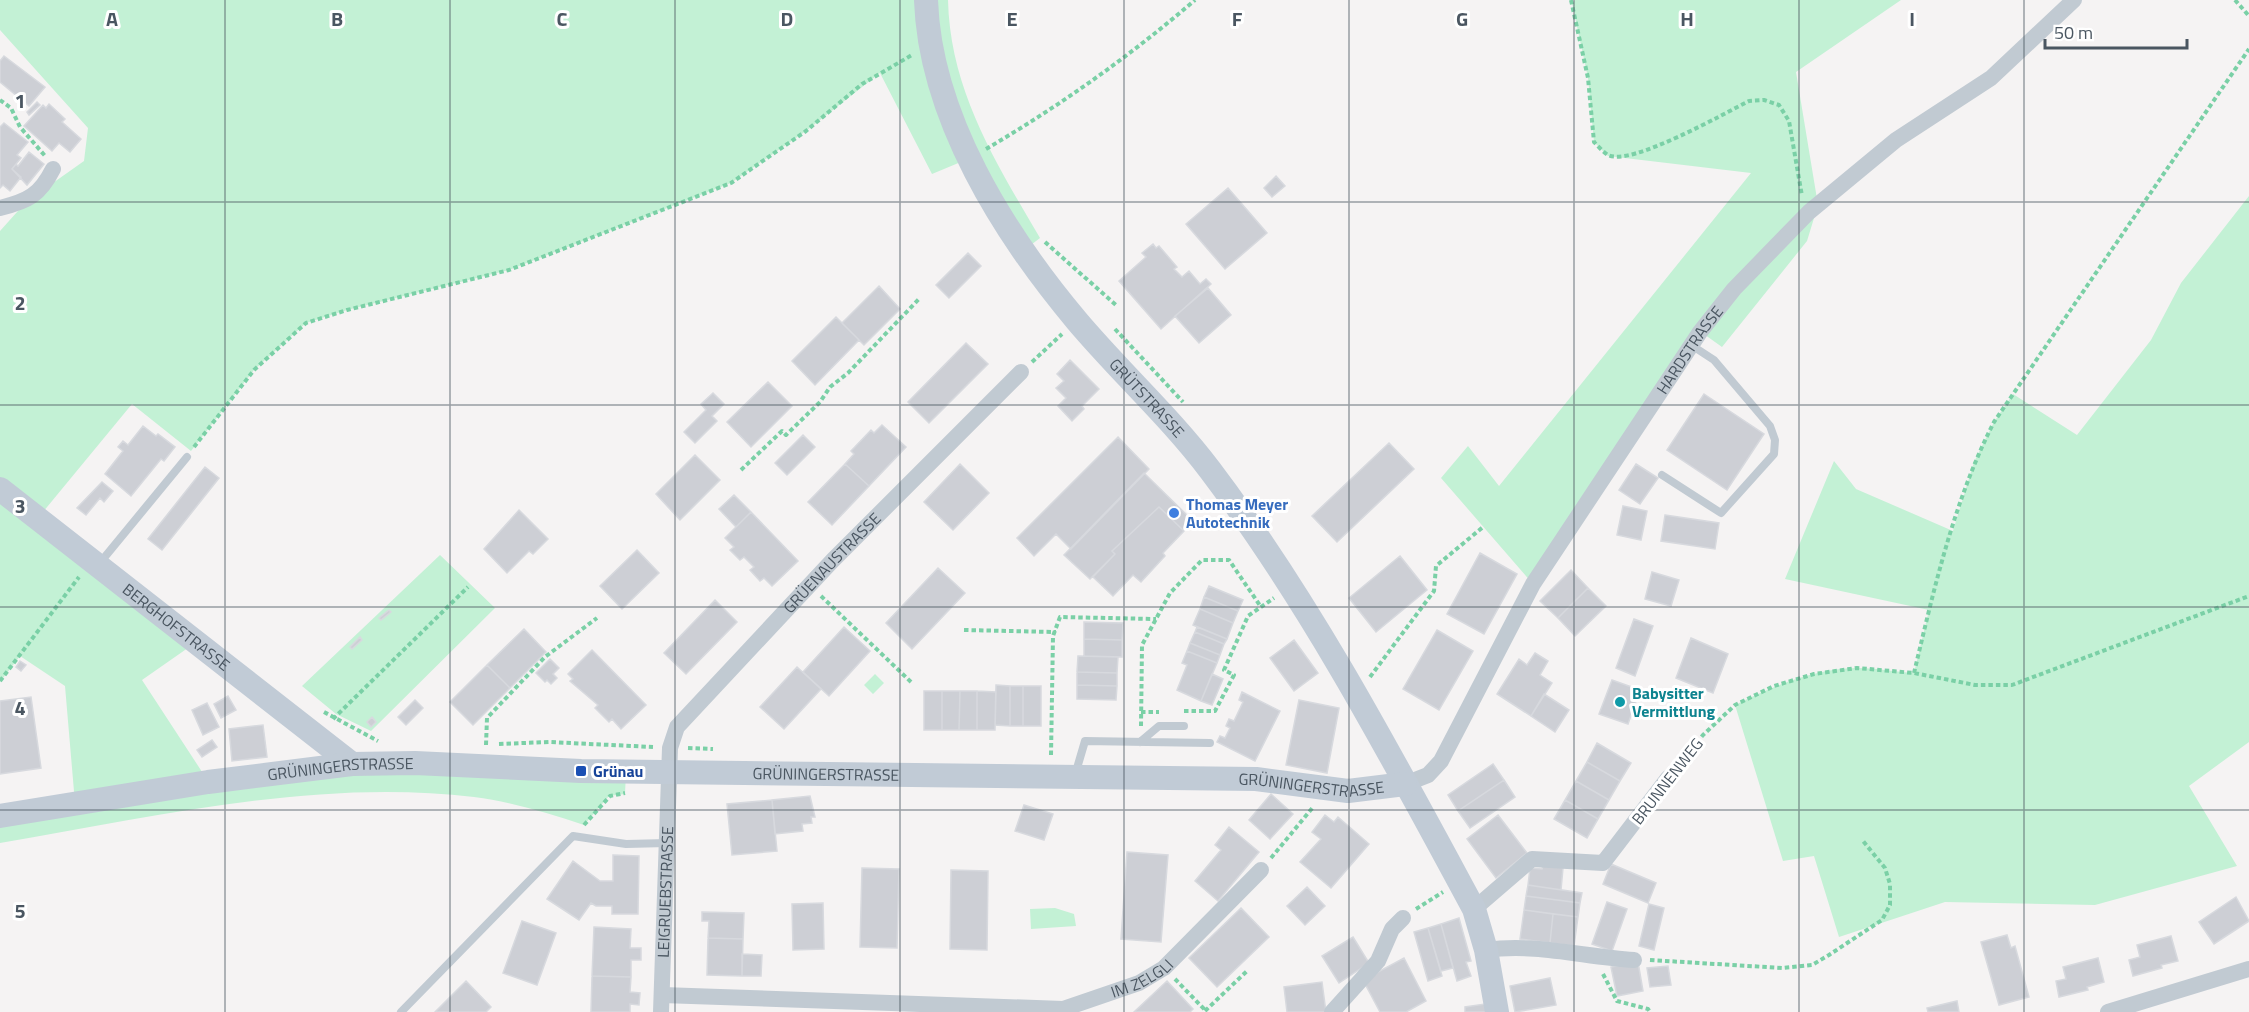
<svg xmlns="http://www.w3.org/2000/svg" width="2249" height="1012" font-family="'Titillium Web',sans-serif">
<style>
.green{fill:#c3f1d5}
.building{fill:#cdcfd5;stroke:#d7d9de;stroke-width:1.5}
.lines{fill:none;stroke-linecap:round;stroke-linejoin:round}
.path{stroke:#7ad0a6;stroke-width:4;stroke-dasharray:4.5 3;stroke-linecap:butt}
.lane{stroke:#c1cad2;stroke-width:8}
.street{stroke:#c1cad2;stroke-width:16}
.secondary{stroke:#c1cbd6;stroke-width:24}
.grid{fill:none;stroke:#4a5661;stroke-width:1.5;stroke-opacity:0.55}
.shop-dot{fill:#3f7fe0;stroke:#fff;stroke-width:2}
.culture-dot{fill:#0f9aa8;stroke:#fff;stroke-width:2}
.transit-dot{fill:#1a4fb4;stroke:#fff;stroke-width:2}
.labels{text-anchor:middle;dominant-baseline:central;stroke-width:6;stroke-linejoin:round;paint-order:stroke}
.street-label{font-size:16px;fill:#4a5661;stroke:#fff}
.shop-label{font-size:16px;font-weight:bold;fill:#366cbe;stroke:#fff;text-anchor:start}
.culture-label{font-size:16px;font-weight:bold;fill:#0d838f;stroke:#fff;text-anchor:start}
.transit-label{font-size:16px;font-weight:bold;fill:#164399;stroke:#fff;text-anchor:start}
.grid-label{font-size:20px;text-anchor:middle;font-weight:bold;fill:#4a5661;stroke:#fff;stroke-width:6;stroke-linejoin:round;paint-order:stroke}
</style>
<rect width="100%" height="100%" fill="#f5f3f3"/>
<!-- green -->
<path class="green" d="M0,0h948c2,90 48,163 92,238l-17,13 -55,-92 -36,15 -52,-101 -74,58 -75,52 -222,87 -162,40 -41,13 -52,47 -63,81 -59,-47 -94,114 157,125 -53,37 66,101 144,-17 274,8 -1,22 -16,2 -25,29c-36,-12 -72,-23 -110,-28 -158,-19 -319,20 -474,46v-27l75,-13 -10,-117 -45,-30 -20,26v-451l26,-29 58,-41 4,-33 -88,-98z
M1575,0h326l-105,72 22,133 -11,36 -85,106 -21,-15 -168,252 -92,-106 27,-32 31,40 252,-313 -143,-17 -14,-14 -6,-64 -16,-75z
M2249,196v546l-60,44 48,80 -142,39 -150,-3 -106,35 -25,-81 -31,5 -48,-156c38,-19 80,-37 124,-37 18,0 37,4 55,5l15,-63 -144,-31 49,-118 22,28 97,42 21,-69 20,-40 19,-28 64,41 74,-95 30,-57z
M440,555l55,53 -124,123 -35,-17 -34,-28z
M875,674l9,9 -11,11 -9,-9z
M1055,908l19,6 2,12 -45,3 -1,-20z"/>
<!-- building -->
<path class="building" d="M4,56l41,31 -16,19 -29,-24v-21z
M37,102l3,3 -11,10 -2,-3z
M49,104l16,15 -3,3 19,17 -11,13 -11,-9 -7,8 -28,-25 19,-21 3,3z
M4,123l24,19 -11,13 4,3 -9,11 9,8 -11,14 -7,-6 -3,3v-61z
M29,152l15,12 -17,21 -15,-16 4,-5 2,2z
M1276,176l9,10 -13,11 -8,-9z
M1228,188l39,45 -42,36 -39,-45z
M1153,244l3,4 3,-2 18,21 -3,2 8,8 7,-6 11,13 6,-5 5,5 -50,45 -42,-48 27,-24 -4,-4z
M968,253l13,13 -32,32 -13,-13z
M879,286l21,23 -36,36 -22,-22z
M1208,288l23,27 -32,28 -24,-27z
M836,317l23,23 -44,45 -23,-24z
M966,343l22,21 -59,59 -21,-21z
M1070,360l29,29 -17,17 2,3 -12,12 -14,-15 8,-8 -10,-10 8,-7 -7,-7z
M768,382l24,24 -41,41 -24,-25z
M713,393l11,11 -12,12 5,5 -22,22 -11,-11 22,-22 -5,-6z
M1704,394l60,40 -37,56 -60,-40z
M882,425l24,22 -37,39 -24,-22 9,-10 -3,-3 20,-21 3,3z
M143,426l13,10 2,-2 17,13 -11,14 -3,-2 -30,37 -26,-22 18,-23 -5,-4 5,-6 5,4z
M803,435l12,12 -28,28 -12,-12z
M1118,437l31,32 -78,80 -15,-15 -22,22 -17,-18z
M1389,443l25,26 -77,73 -25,-26z
M695,455l25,25 -40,40 -24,-26z
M845,464l24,22 -37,39 -24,-23z
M960,464l29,29 -36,37 -29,-28z
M1636,464l22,14 -18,26 -21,-14z
M205,467l14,11 -57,72 -14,-11z
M1144,473l49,48 -9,10 -25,-24 -47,44 3,3 -25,25 -26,-24z
M102,482l11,9 -9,11 -4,-4 -14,17 -9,-7z
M734,495l17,17 -15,15 -17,-18z
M1623,506l24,5 -6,29 -24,-5z
M1159,507l25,24 -21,22 2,3 -24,26 -8,-7 -20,21 -20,-19 22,-23 -3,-3z
M519,510l29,29 -15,15 -4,-3 -22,22 -23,-24z
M751,512l47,49 -26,25 -8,-8 -4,3 -10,-11 4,-3 -10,-10 -4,3 -10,-10 4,-3 -9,-9z
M1665,515l54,8 -4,26 -54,-8z
M637,550l22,23 -37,36 -22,-23z
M1480,553l37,21 -33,60 -37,-20z
M1400,556l27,34 -51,42 -27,-34z
M938,568l27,25 -53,56 -26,-26z
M1571,570l17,18 -30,30 -18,-17z
M1652,572l27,8 -8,26 -26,-7z
M1209,586l34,14 -5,11 -34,-14z
M1588,588l18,18 -31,30 -17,-18z
M1204,597l34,14 -5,12 -33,-14z
M715,600l22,22 -51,52 -22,-21z
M1200,609l33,14 -6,16 -34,-14z
M389,610l2,2 -10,8 -2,-2z
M1634,619l19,7 -18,50 -19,-8z
M1084,622l39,1 -1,17 -38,-1z
M844,627l26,24 -41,45 -26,-24z
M1197,627l30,12 -3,5 -29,-12z
M524,629l22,23 -36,36 -23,-23z
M1437,630l36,21 -34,59 -36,-21z
M1195,632l29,12 -4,11 -30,-12z
M360,637l2,3 -10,9 -2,-2z
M1691,638l37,16 -15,39 -37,-15z
M1084,639l38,1v17l-38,-1z
M1294,640l24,33 -24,18 -24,-33z
M1190,643l30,12 -3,8 -30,-12z
M592,650l54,55 -25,24 -9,-10 -3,3 -14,-14 3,-3 -28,-24 3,-2 -5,-5z
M1187,651l30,12 -16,38 -24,-11 10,-25 -5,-2z
M1535,653l13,8 -8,14 12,8 -21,33 -34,-22 22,-35 8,6z
M1078,656l40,1 -1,16 -40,-1z
M550,659l9,9 -6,6 4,4 -6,6 -4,-4 -2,2 -9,-9z
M20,661l6,4 -5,6 -5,-4z
M487,665l23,23 -37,37 -23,-23z
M797,667l24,22 -37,40 -24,-22z
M1077,672l40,1v13l-40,-1z
M1212,674l11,5 -11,26 -11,-4z
M1612,680l28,10 -12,34 -29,-10z
M996,685l14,1v40l-15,-1z
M1077,685l40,1 -1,14 -39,-1z
M1010,686h13v40h-13z
M1023,686h18v40h-18z
M924,691h18v39h-18z
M942,691h18l-1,39h-17z
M960,691h17v39h-18z
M977,691l19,1 -1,38h-18z
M1242,692l38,19 -25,50 -38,-19 3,-6 5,2 5,-10 -4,-2 3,-7 5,2 9,-19 -4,-2z
M1544,694l25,16 -14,22 -24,-16z
M228,696l8,14 -15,8 -7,-14z
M31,697l10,71 -41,6v-73z
M415,700l8,8 -17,17 -8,-8z
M1299,700l40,8 -12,65 -41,-8z
M207,703l12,24 -16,8 -11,-25z
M372,717l4,5 -5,5 -4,-5z
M263,725l4,32 -35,4 -3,-32z
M212,740l5,7 -15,10 -5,-7z
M1597,743l34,20 -11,18 -33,-19z
M1587,762l33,19 -11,19 -33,-19z
M1493,764l11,16 -46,31 -10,-16z
M1504,780l11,17 -45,31 -12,-17z
M1576,781l33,19 -11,19 -33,-19z
M1271,794l22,20 -23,25 -21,-19z
M810,796l5,21h-4l1,6 -10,1 1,7 -28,3 -3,-34z
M772,800l5,51 -45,4 -5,-51z
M1565,800l33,19 -11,19 -33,-19z
M1024,805l29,9 -9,26 -29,-9z
M1325,815l9,7 4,-5 31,27 -38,44 -31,-26 21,-23 -9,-7z
M1498,815l29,38 -31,25 -29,-39z
M1229,827l30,25 -41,49 -23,-20 26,-31 -6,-5z
M1127,852l41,3 -7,87 -40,-3z
M613,855l26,1 -1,58h-26v-8h-16l-5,-3 -12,17 -32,-21 26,-38 27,20h13z
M1544,863l19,5 -2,22 -33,-5 2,-17 12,1z
M1611,864l45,19 -8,20 -45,-19z
M862,868l37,1 -2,79 -37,-1z
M951,870l37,1 -1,79 -37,-1z
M1528,885l54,8 -2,10 -54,-7z
M1307,887l18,19 -20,19 -18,-19z
M1526,896l54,7 -2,14 -54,-7z
M2236,897l13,24 -35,23 -15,-22z
M1607,902l20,7 -15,42 -20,-7z
M823,903l1,46 -31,1 -1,-46z
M1649,904l15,4 -10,42 -15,-4z
M1241,908l28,29 -52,50 -28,-29z
M1524,910l29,4 -3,29 -30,-4z
M702,912l42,1 -1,26 -35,-1 1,-17h-7z
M1553,914l25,3 -4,29 -24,-3z
M1459,918l12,43 -5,1 5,14 -14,5 -16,-57z
M522,921l34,12 -19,52 -34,-12z
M1441,924l12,44 -12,3 -13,-43z
M594,927l37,2 -1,19h11v12h-10v17l-39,-1z
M1428,928l14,48 -14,5 -14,-49z
M2007,935l4,13 4,-2 14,51 -30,8 -18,-63z
M2171,936l7,25 -17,4 1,3 -29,8 -4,-16 11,-3 -3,-12z
M1353,937l16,26 -30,20 -17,-27z
M708,938l35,1 -1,37 -35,-1z
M742,954l20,1 -1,21h-19z
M1404,958l22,43 -20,11h-26l-17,-32z
M2098,958l6,24 -17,5 1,3 -29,7 -3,-16 10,-2 -3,-12z
M1638,962l5,29 -26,5 -6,-29z
M1668,966l3,19 -21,2 -3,-19z
M592,976l39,1 -1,15 10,1 -1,12 -9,-1v8h-39z
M1550,978l6,27 -41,7 -5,-26z
M466,981l25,26 -5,5h-51z
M1167,981l26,28 -3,3h-56z
M1322,982l4,30h-39l-3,-25z
M1957,1001l2,11h-31l-1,-4z
M1485,1004l1,8h-21v-5z"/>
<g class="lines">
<!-- path -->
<path class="path" d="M1571,0l17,78 6,64c4,4 9,10 14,13 22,12 117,-42 141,-54l15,-1 15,5 10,16 13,75
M2235,0l14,16
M0,100l11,8 9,19 26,30
M986,149c75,-44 144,-93 209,-149
M1045,242l72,64
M1115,329l68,73
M1032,362l30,-28
M194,447l60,-77 52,-47 41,-13 162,-40 222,-87 75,-52 56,-47 50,-29
M741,470l41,-39 4,4 34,-33 10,-15 18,-14 71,-74
M821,596l90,86
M964,630l92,2
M1914,673c20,-84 40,-173 80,-251l255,-373
M1370,677l64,-86 2,-25 47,-39
M0,681l79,-104
M1184,711h31l19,-36 -10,-5 24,-54 26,-18
M324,712l54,29
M1141,712h18
M333,719l135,-132
M1141,726l1,-81 28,-52 32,-33h27l32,47
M499,744l50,-2 104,5
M486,745l1,-27 58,-61 52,-39
M688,748l25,1
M1051,755l2,-119 7,-19 96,2
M1678,766l25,-31 32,-30 39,-19 40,-12 43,-6 57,5 61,12h37l237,-89
M584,825l26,-29 15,-3
M1271,858l43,-52
M1416,909l27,-17
M1650,960l132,8 30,-3 17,-10 53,-35 8,-15v-21l-5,-16 -22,-27
M1603,974l14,27 31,8 2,3
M1175,979l31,32
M1205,1011l42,-40"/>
<!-- lane -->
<path class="lane" d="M1662,475l59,38 53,-59 1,-14 -5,-14 -56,-66 -23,-15
M99,564l88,-107
M1140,742l19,-16h25
M1075,775l10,-34 125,2
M401,1012l172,-176 53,8 41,-1"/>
<!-- street -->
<g class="street">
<path d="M0,208c28,-7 40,-13 53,-39"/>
<path id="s1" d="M1405,784l23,-9 13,-14 92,-177 167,-252 34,-43 75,-77 87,-72 95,-62 83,-78"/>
<path d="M1474,909l58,-50 71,4 65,-85"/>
<path d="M1486,950c50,-7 98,7 148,10"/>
<path id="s2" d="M662,995l401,14 76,-26 25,-15 97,-98"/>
<path id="s3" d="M661,1012l9,-264 7,-21 156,-167 188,-188"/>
<path d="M1332,1012l46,-51 14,-32 11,-11"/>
<path d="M2108,1012l141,-43"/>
</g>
<!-- secondary -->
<g class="secondary">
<path id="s4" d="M926,0c4,117 78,234 151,321 43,51 93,96 133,149 102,135 184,291 264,439l12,41 11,62"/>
<path id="s5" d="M0,489l352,275"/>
<path id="s6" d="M0,816l208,-34 144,-18 63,-1 166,8 675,8 92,12 57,-7"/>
</g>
</g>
<!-- grid -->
<path class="grid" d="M225,0v1012M450,0v1012M675,0v1012M900,0v1012M1124,0v1012M1349,0v1012M1574,0v1012M1799,0v1012M2024,0v1012M0,202h2249M0,405h2249M0,607h2249M0,810h2249"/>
<!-- markers -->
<circle class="shop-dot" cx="1174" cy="513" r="6"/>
<circle class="culture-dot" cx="1620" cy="702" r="6"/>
<rect class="transit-dot" x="575" y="765" width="12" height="12" rx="3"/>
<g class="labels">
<!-- street labels -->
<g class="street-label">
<text stroke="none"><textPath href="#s1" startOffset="525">HARDSTRASSE</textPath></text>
<text stroke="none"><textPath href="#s4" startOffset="465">GRÜTSTRASSE</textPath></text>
<text stroke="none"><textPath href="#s3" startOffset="512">GRÜENAUSTRASSE</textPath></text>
<text stroke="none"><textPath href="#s5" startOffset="224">BERGHOFSTRASSE</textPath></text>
<text stroke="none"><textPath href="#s6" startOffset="344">GRÜNINGERSTRASSE</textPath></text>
<text stroke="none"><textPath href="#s6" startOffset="830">GRÜNINGERSTRASSE</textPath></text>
<text transform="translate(1667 781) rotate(-52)">BRUNNENWEG</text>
<text stroke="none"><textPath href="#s6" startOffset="1316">GRÜNINGERSTRASSE</textPath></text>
<text stroke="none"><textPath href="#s3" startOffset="120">LEIGRUEBSTRASSE</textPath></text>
<text stroke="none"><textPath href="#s2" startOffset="486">IM ZELGLI</textPath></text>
</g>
<!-- shop labels -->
<g class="shop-label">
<text x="1186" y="504">Thomas Meyer<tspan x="1186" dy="18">Autotechnik</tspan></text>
</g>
<!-- culture labels -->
<g class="culture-label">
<text x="1632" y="693">Babysitter<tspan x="1632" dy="18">Vermittlung</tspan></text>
</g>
<!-- transit labels -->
<g class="transit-label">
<text x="593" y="771">Grünau</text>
</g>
</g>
<g class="grid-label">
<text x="112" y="26">A</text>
<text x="337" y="26">B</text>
<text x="562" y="26">C</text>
<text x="787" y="26">D</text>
<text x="1012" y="26">E</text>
<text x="1237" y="26">F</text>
<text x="1462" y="26">G</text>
<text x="1687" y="26">H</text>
<text x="1912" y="26">I</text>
<text x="20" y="108">1</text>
<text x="20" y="310">2</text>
<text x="20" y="513">3</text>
<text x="20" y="715">4</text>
<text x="20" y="918">5</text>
</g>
<!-- scale -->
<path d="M2045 39v9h142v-9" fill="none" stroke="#4a5661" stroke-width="3"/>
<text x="2054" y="39" font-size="18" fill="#4a5661" stroke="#ffffff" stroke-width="4.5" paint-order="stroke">50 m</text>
</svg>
